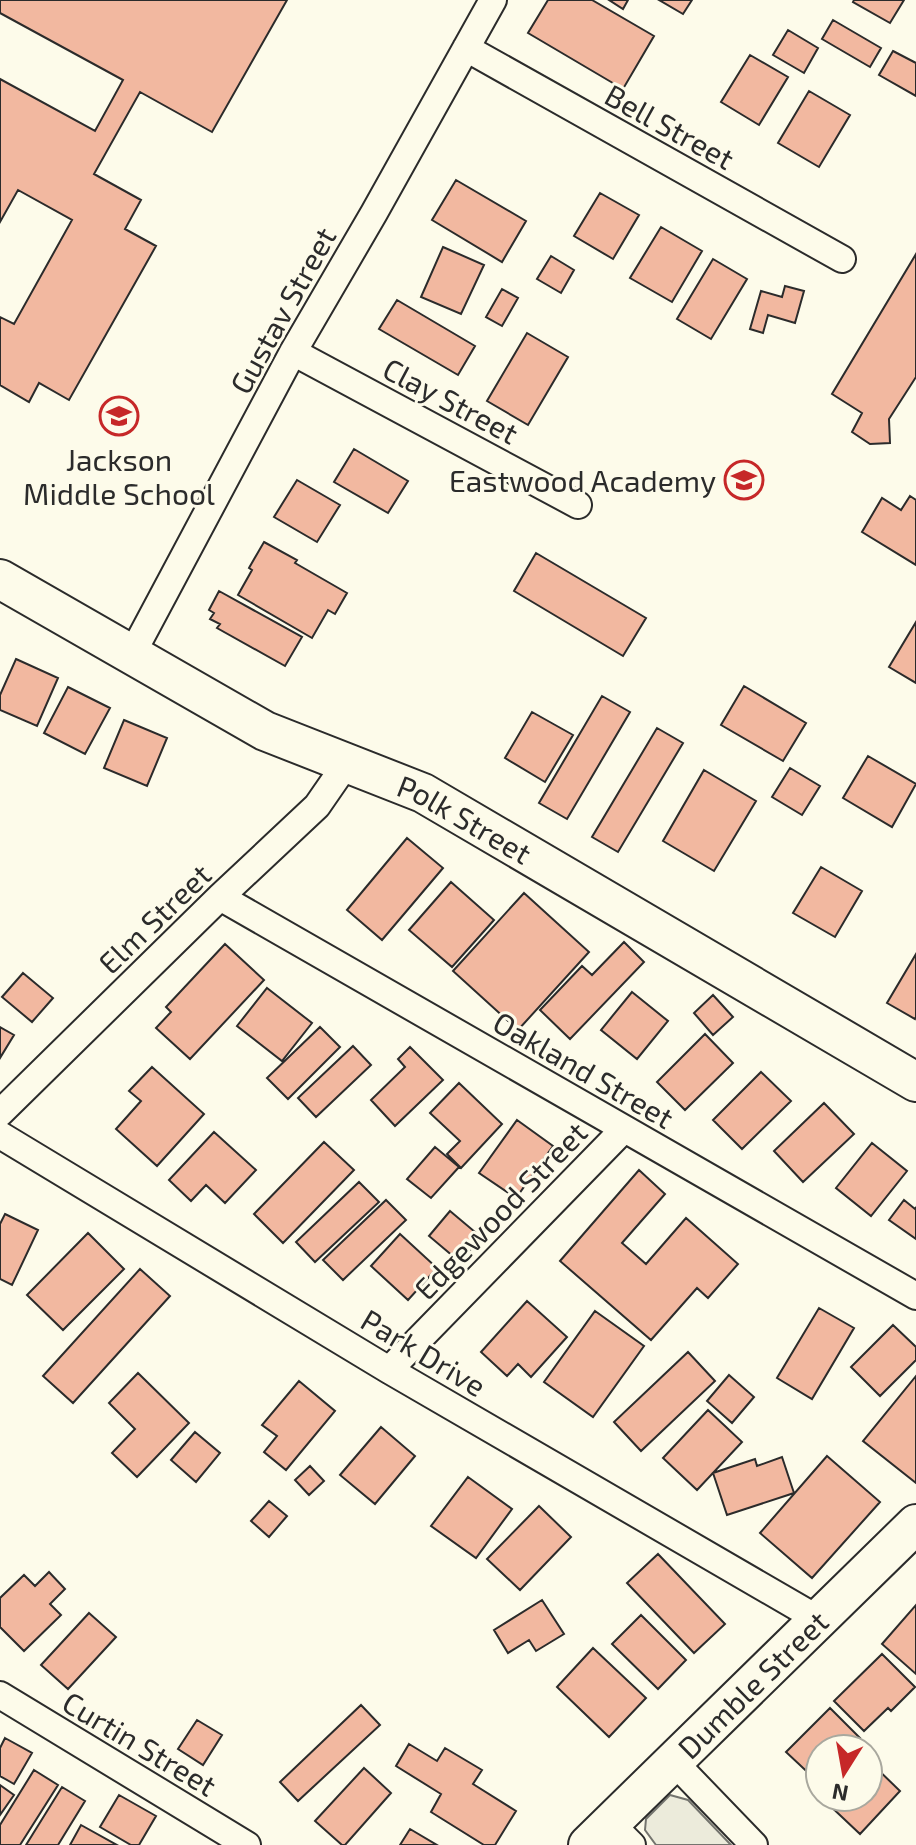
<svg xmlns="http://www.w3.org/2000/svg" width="916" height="1845" font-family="'Exo 2',sans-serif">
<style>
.green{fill:#ecebdb;stroke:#74746e;stroke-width:2}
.building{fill:#f2b8a0;stroke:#2b2b2b;stroke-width:2}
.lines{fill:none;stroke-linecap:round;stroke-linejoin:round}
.street-casing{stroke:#2b2b2b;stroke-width:30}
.secondary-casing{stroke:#2b2b2b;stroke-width:42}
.street{stroke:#fdfbea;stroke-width:26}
.secondary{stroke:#fdfbea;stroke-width:38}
.labels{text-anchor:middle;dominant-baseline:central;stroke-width:6;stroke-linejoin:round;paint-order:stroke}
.street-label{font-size:30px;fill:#2b2b2b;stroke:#fdfbea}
.poi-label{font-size:30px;fill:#2b2b2b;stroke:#fdfbea}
</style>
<rect width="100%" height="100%" fill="#fdfbea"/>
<!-- green -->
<path class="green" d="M670,1795l18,5 43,45h-75l-11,-15 1,-11z"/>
<!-- building -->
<path class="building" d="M0,0h287l-75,132 -72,-40 -46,82 47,26 -16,29 31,17 -87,154 -30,-17 -10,19 -29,-17v-68l14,7 58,-104 -54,-30 -18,32v-143l95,52 28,-51 -123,-67z
M548,0h44l62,36 -31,53 -95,-56z
M609,0h19l-5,9z
M659,0h33l-9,14z
M854,0h50l-14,23 -37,-21z
M833,20l48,28 -11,19 -48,-28z
M788,30l30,18 -14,25 -31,-18z
M893,51l23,12v33l-37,-21z
M750,55l38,22 -29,48 -38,-23z
M809,91l41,24 -31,52 -41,-24z
M456,180l70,41 -24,41 -70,-42z
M600,193l39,22 -26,44 -39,-23z
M661,227l41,24 -30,51 -42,-24z
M443,247l41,18 -23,49 -40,-17z
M916,254v123l-27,42 1,24 -20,1 -18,-12 10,-19 -30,-19z
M551,256l23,14 -13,23 -24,-14z
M713,259l34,20 -36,60 -34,-20z
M785,286l19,5 -9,32 -27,-8 -5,18 -13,-4 11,-38 21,6z
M502,289l16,9 -16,28 -16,-9z
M397,300l78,46 -17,29 -79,-46z
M527,333l41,24 -40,68 -41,-24z
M354,449l54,32 -20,32 -54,-31z
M297,480l43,25 -23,37 -43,-25z
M910,496l6,4v65l-54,-33 20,-34 19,12z
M264,542l33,18 -2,3 52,30 -12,21 -7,-4 -16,28 -74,-43 14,-25 -3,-2z
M536,553l110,65 -23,38 -109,-65z
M219,591l83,46 -17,29 -68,-38 3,-4 -10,-5 4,-6 -5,-3z
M916,622v61l-27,-16z
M16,659l42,19 -21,48 -37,-16v-15z
M744,686l62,37 -23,38 -62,-36z
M68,687l42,21 -25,46 -41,-21z
M602,696l28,16 -63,107 -28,-16z
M532,712l41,23 -28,47 -40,-24z
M124,720l43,18 -20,48 -43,-18z
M657,728l26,15 -65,109 -26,-15z
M868,756l48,28 -24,43 -49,-29z
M790,768l30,18 -18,29 -30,-18z
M704,770l52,31 -42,70 -51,-30z
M407,838l36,30 -61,72 -35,-30z
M821,867l41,24 -27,46 -42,-24z
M451,882l43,38 -42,47 -43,-37z
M524,893l65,59 -71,78 -65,-59z
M624,942l20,20 -74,77 -30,-29 42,-44 10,9z
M225,944l39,36 -74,79 -34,-31 15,-16 -5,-5z
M916,954v63l-1,2 -28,-16z
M23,973l30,25 -21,24 -30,-25z
M267,988l45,35 -30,38 -45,-35z
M632,992l36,29 -31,38 -36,-29z
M713,995l20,22 -20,18 -19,-22z
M0,1027l14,8 -14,23z
M320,1027l20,20 -52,52 -21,-21z
M705,1034l28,29 -48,47 -28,-28z
M353,1046l18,19 -55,52 -18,-19z
M410,1047l33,33 -48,46 -24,-26 34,-33 -7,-8z
M152,1067l52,47 -47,52 -41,-37 25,-28 -12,-10z
M761,1072l30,29 -49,48 -29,-29z
M459,1083l43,41 -41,44 -14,-14 13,-13 -30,-28z
M824,1103l30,31 -51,48 -29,-31z
M517,1120l36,26 -37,52 -37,-25z
M214,1132l42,38 -31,33 -19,-18 -15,16 -22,-21z
M324,1142l30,28 -71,73 -29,-29z
M872,1143l35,28 -36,45 -35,-28z
M435,1147l24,20 -28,31 -24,-19z
M639,1170l26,24 -43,49 24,21 40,-46 52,46 -30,34 -11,-10 -46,52 -91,-79z
M359,1182l20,20 -64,60 -19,-20z
M386,1200l20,20 -63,60 -20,-20z
M904,1200l11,9 1,-2v32l-27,-19z
M450,1211l31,26 -21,25 -31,-26z
M5,1214l33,16 -26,55 -12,-6v-55z
M88,1233l36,36 -61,61 -36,-35z
M400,1234l37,34 -29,32 -37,-34z
M140,1269l30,27 -97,107 -30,-27z
M527,1301l40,36 -36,40 -13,-13 -11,12 -26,-24z
M819,1308l35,20 -42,71 -35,-21z
M595,1311l49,35 -51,71 -49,-35z
M893,1325l23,22v13l-36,36 -29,-29z
M688,1352l27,29 -74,70 -27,-29z
M138,1373l51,50 -52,54 -25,-24 23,-24 -26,-26z
M729,1375l25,22 -22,26 -25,-22z
M916,1376v107l-53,-42z
M299,1381l36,30 -49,59 -22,-18 13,-16 -15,-11z
M708,1410l34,32 -45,48 -34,-32z
M381,1427l34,29 -40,48 -35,-29z
M195,1432l25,21 -24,29 -25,-22z
M827,1456l53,46 -68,76 -52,-45z
M782,1457l12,36 -67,22 -14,-42 42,-14 2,7z
M310,1466l14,15 -15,14 -14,-15z
M468,1477l44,32 -36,49 -45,-32z
M269,1501l18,15 -18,21 -18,-16z
M539,1506l32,31 -51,53 -33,-31z
M658,1554l67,70 -31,29 -67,-70z
M49,1572l16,17 -15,15 11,11 -37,36 -24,-24v-29l24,-23 11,11z
M542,1600l22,34 -28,17 -7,-11 -21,13 -14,-23z
M916,1605v69l-34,-30z
M89,1613l27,24 -48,52 -27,-24z
M641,1615l45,45 -28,29 -46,-45z
M593,1648l53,50 -37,39 -52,-50z
M882,1654l33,33 -24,24 -3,-3 -24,23 -30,-30z
M361,1705l19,20 -82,76 -18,-19z
M830,1708l30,30 -11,11h-29v29l-3,3 -31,-29z
M197,1720l25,15 -19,30 -25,-16z
M5,1738l27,15 -18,31 -14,-8v-28z
M409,1744l28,17 8,-13 37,22 -9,14 43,27 -21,34h-11l-53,-33 10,-18 -45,-28z
M868,1760l32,31 -40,43 -34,-32 5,-5h37z
M364,1768l27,25 -46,52h-3l-27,-24z
M34,1770l24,15 -38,60h-20v-20z
M0,1785l14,10 -14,20z
M62,1787l23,14 -27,44h-32z
M119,1795l37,21 -17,29h-8l-31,-18z
M81,1825l36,20h-47z
M410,1829l27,16h-37z"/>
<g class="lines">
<!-- street casing -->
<g class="street-casing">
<path id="street" d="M466,48l376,211
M293,352l285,153
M132,654l161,-302 81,-139 119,-213
M220,897l696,399
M0,1113l220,-216 97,-91 29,-42
M0,1135l389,235 429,249
M389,1370l235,-241
M0,1695l247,150
M674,1762l80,83
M610,1823l22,22"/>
</g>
<!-- secondary casing -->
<g class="secondary-casing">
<g id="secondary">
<path id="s1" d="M0,579l265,152 158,62 493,289"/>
<path id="s2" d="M588,1845l328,-321"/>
</g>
</g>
<!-- street -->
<use href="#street" class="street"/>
<!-- secondary -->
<use href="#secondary" class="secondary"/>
</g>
<!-- icons -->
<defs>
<g id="school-ring" transform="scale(2)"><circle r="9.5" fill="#fdfbea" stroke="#c62828" stroke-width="1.5"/><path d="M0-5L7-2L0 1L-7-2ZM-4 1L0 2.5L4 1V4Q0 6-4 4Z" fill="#c62828"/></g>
</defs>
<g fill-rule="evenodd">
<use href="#school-ring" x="119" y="416"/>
<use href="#school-ring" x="744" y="480"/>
</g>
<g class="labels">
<!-- street labels -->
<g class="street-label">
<text transform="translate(670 126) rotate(29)">Bell Street</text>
<text transform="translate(282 310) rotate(-61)">Gustav Street</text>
<text transform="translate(451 400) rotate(28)">Clay Street</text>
<text stroke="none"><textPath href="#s1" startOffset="524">Polk Street</textPath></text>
<text transform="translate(154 918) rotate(-44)">Elm Street</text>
<text transform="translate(584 1069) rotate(30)">Oakland Street</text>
<text transform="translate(500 1210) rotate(-46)">Edgewood Street</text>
<text transform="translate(424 1352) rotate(31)">Park Drive</text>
<text stroke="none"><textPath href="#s2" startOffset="230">Dumble Street</textPath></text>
<text transform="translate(140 1743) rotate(31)">Curtin Street</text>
</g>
<!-- poi labels -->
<g class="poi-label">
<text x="119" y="459">Jackson<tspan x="119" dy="34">Middle School</tspan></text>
<text x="716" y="480" text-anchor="end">Eastwood Academy</text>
</g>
</g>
<!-- north arrow -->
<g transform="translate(844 1773) rotate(191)"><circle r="38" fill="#fdfbea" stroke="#a9a89e" stroke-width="2"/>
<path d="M0-6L14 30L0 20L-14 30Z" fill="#c62828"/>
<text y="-12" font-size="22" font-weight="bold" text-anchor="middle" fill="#2b2b2b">N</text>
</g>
</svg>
